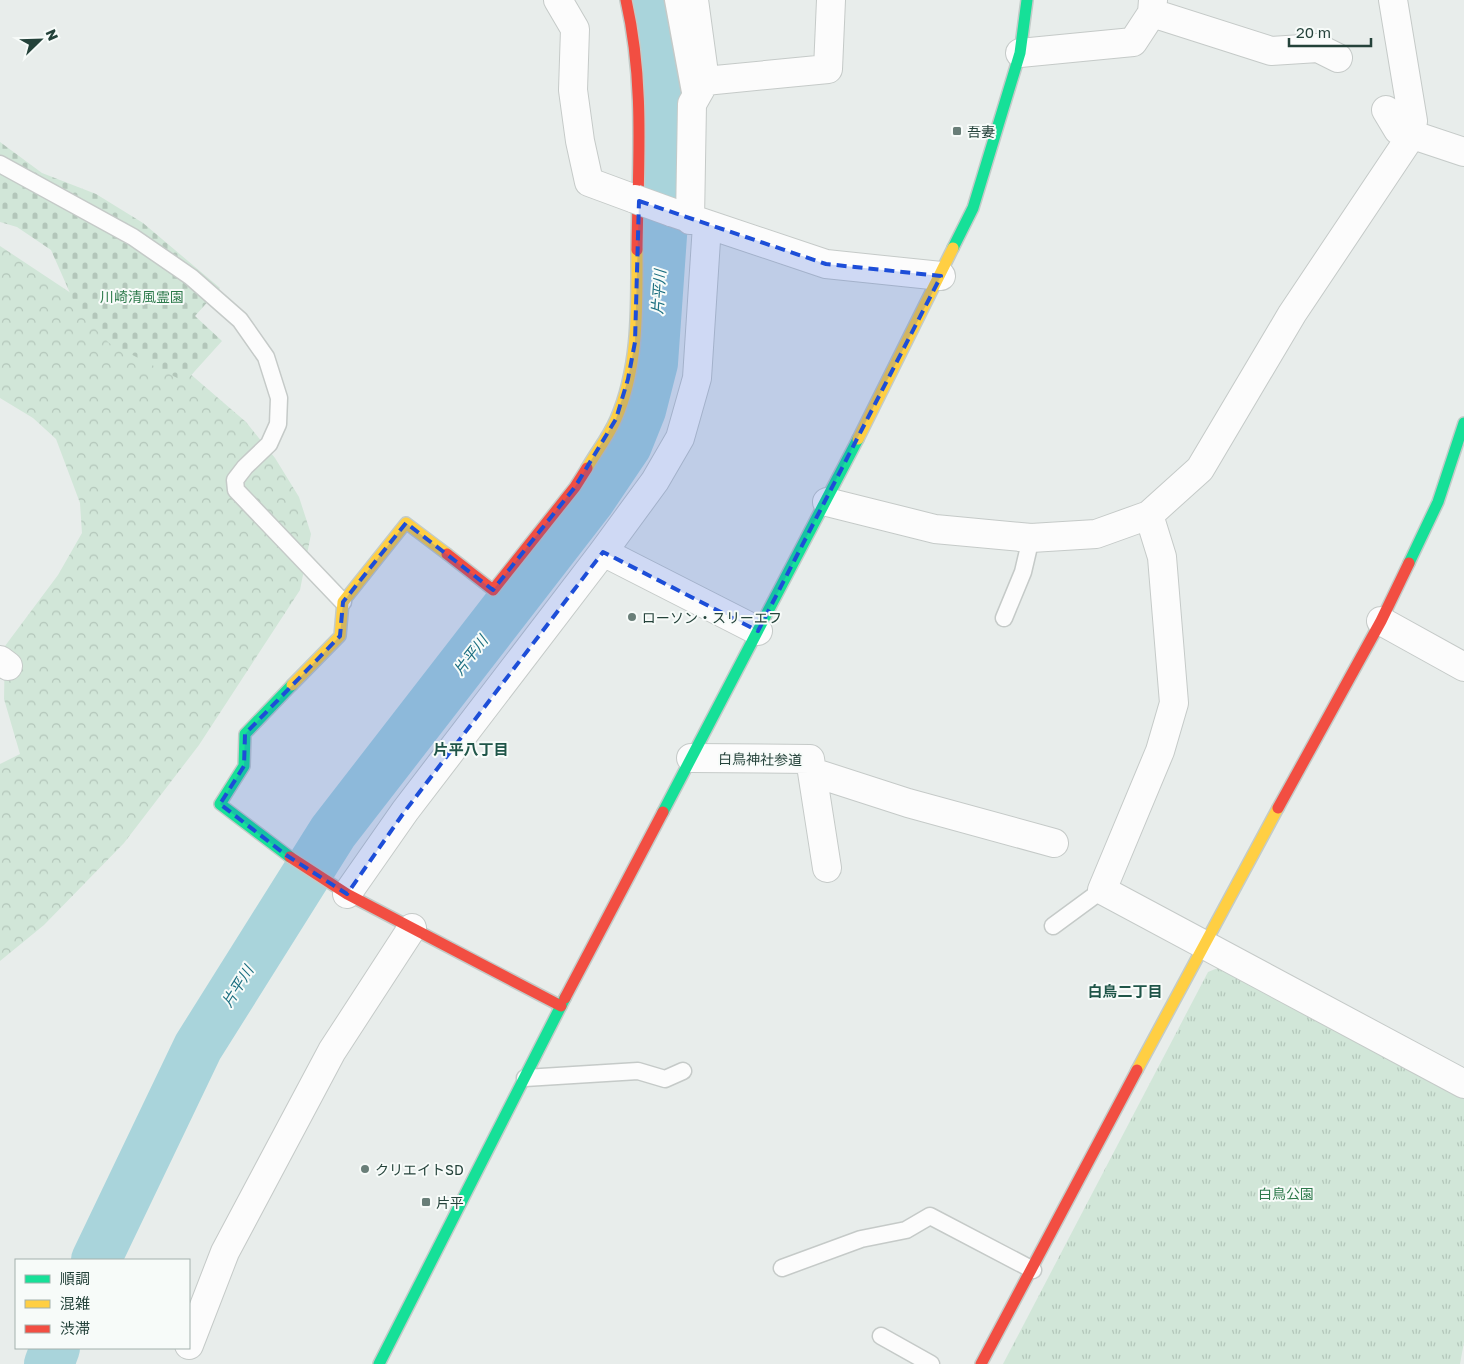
<svg xmlns="http://www.w3.org/2000/svg" width="1464" height="1364" font-family="'Golos Text','Noto Sans JP',sans-serif">
<style>
.grass{fill:url(#grass-tufts)}
.forest{fill:url(#forest-crowns)}
.cemetery{fill:url(#cemetery-stones)}
.lines{fill:none;stroke-linecap:round;stroke-linejoin:round}
.river{stroke:#a9d4db;stroke-width:50}
.lane-casing{stroke:#c5cac8;stroke-width:19}
.street-casing{stroke:#c5cac8;stroke-width:30}
.fast-casing{stroke:#c3cbc8;stroke-width:14}
.slow-casing{stroke:#c3cbc8;stroke-width:14}
.jam-casing{stroke:#c3cbc8;stroke-width:14}
.lane{stroke:#fcfcfc;stroke-width:16}
.street{stroke:#fcfcfc;stroke-width:28}
.fast{stroke:#16e098;stroke-width:11}
.slow{stroke:#ffcf43;stroke-width:11}
.jam{stroke:#f24e42;stroke-width:11}
.street-bridge-casing{stroke:#c5cac8;stroke-width:30;stroke-linecap:butt}
.street-bridge{stroke:#fcfcfc;stroke-width:28}
.marked{fill:#1d4ed8;fill-opacity:0.2;stroke:#1d4ed8;stroke-width:4;stroke-dasharray:10 6;stroke-linejoin:round}
.poi-dot{fill:#697e78;stroke:#f7fbf9;stroke-width:2}
.labels{text-anchor:middle;dominant-baseline:central;stroke-width:4;stroke-linejoin:round;paint-order:stroke}
.poi-label{font-size:14px;fill:#24423a;stroke:#f7fbf9;text-anchor:start}
.park-label{font-size:14px;fill:#2d7a4b;stroke:#f7fbf9}
.street-label{font-size:14px;fill:#24423a;stroke:#f7fbf9}
.water-label{font-size:15px;font-style:italic;fill:#1c6f80;stroke:#f7fbf9}
.neighbourhood-label{font-size:15px;font-weight:bold;fill:#1f5548;stroke:#f7fbf9}
</style>
<defs>
<pattern id="grass-tufts" width="24" height="20" patternUnits="userSpaceOnUse" patternTransform="scale(1.25)"><rect width="24" height="20" fill="#d1e6d8"/><path d="M3 7l-1-3M5 7V3M7 7l1-3M15 17l-1-3M17 17v-4M19 17l1-3" fill="none" stroke="#b3c6ba"/></pattern>
<pattern id="forest-crowns" width="20" height="18" patternUnits="userSpaceOnUse" patternTransform="scale(1.25)"><rect width="20" height="18" fill="#d1e6d8"/><path d="M2 6a3 3 0 1 1 6 0M12 15a3 3 0 1 1 6 0" fill="none" stroke="#b3c6ba"/></pattern>
<pattern id="cemetery-stones" width="16" height="16" patternUnits="userSpaceOnUse" patternTransform="scale(1.25)"><rect width="16" height="16" fill="#d1e6d8"/><path d="M2 7V4a2 2 0 0 1 4 0v3zM10 15v-3a2 2 0 0 1 4 0v3z" fill="#b3c6ba"/></pattern>
</defs>
<rect width="100%" height="100%" fill="#e8edeb"/>
<!-- grass -->
<path class="grass" d="M1225,965l239,130v247l-4,22h-457l205,-392z"/>
<!-- forest -->
<path class="forest" d="M0,246l181,120 65,56 29,36 24,39 12,37 -11,56 -101,155 -75,98 -80,82 -44,36v-197l20,-10 -16,-55 1,-53 53,-71 24,-42 -2,-30 -24,-64 -23,-21 -33,-20z"/>
<!-- cemetery -->
<path class="cemetery" d="M0,142l42,31 54,21 47,29 77,65 -25,28 27,25 -37,41 -76,-39 -31,-32 -27,-61 -34,-23 -17,-5z"/>
<g class="lines">
<!-- river -->
<path class="river" d="M96,1260l102,-213 135,-215 257,-332 37,-55 14,-35 12,-47 15,-212 -7,-83 -14,-68
M49,1364l6,-16"/>
<!-- lane casing -->
<g class="lane-casing">
<path id="lane" d="M673,0l19,103
M0,164l133,73 58,40 49,43 26,37 13,41 -1,26 -9,20 -24,23 -10,13 1,10 107,112
M1004,618l19,-46 8,-34
M1053,926l49,-36
M525,1078l113,-7 27,8 18,-8
M782,1268l79,-29 45,-9 24,-14 103,54
M881,1336l50,28"/>
</g>
<!-- street casing -->
<g class="street-casing">
<path id="street" d="M558,0l17,29 -2,61 7,51 9,41 46,17
M694,0l11,81 123,-12 3,-69
M1152,13l119,38 47,-3 20,10
M1020,53l113,-11 19,-29 1,-13
M1386,110l12,20 66,22
M671,212l155,52 115,12
M690,220l2,-116 13,-23
M827,502l108,27 96,9 65,-4 53,-19 51,-46 92,-155 119,-178 2,-15 -20,-121
M1149,515l13,42 12,146 -14,48 -58,139 362,194
M603,552l155,79
M1381,621l83,46
M0,660l8,6
M691,758l119,1 17,109
M812,772l96,31 146,40
M347,894l58,-83 198,-259 52,-71 25,-43 17,-60 10,-153
M189,1345l36,-93 107,-201 80,-123"/>
</g>
<!-- fast casing -->
<g class="fast-casing">
<path id="fast" d="M953,248l20,-40 47,-155 7,-53
M1409,563l29,-61 26,-79
M663,812l195,-373
M290,857l-70,-53 24,-38 1,-32 47,-49
M379,1364l186,-366"/>
</g>
<!-- slow casing -->
<g class="slow-casing">
<path id="slow" d="M858,439l95,-191
M587,468c9,-16 22,-32 29,-49 23,-53 21,-113 21,-169
M292,685l48,-49 3,-34 63,-79 41,31
M1137,1070l141,-262"/>
</g>
<!-- jam casing -->
<g class="jam-casing">
<path id="jam" d="M626,0c19,83 12,165 11,250
M447,554l46,36 82,-103 12,-19
M1278,808l103,-187 28,-58
M290,857l57,37 214,112
M565,998l98,-186
M981,1364l156,-294"/>
</g>
<!-- lane -->
<use href="#lane" class="lane"/>
<!-- street -->
<use href="#street" class="street"/>
<!-- fast -->
<use href="#fast" class="fast"/>
<!-- slow -->
<use href="#slow" class="slow"/>
<!-- jam -->
<use href="#jam" class="jam"/>
<!-- street-bridge casing -->
<g class="street-bridge-casing">
<path id="street-bridge" d="M635,199l36,13"/>
</g>
<!-- street-bridge -->
<use href="#street-bridge" class="street-bridge"/>
</g>
<!-- marked area -->
<path class="marked" d="M639,201l187,63 115,12 -183,355 -155,-79 -198,259 -58,83 -61,-39 -66,-51 24,-38 1,-32 95,-98 3,-34 63,-79 87,67 82,-103 41,-68 12,-40 7,-37z"/>
<!-- markers -->
<g class="poi-dot">
<rect x="952" y="126" width="10" height="10" rx="2.5"/>
<circle cx="632" cy="617" r="5"/>
<circle cx="365" cy="1169" r="5"/>
<rect x="421" y="1197" width="10" height="10" rx="2.5"/>
</g>
<g class="labels">
<!-- poi labels -->
<g class="poi-label">
<text x="967" y="131">吾妻</text>
<text x="642" y="617">ローソン・スリーエフ</text>
<text x="375" y="1169">クリエイトSD</text>
<text x="436" y="1202">片平</text>
</g>
<!-- park labels -->
<g class="park-label">
<text x="142" y="296">川崎清風霊園</text>
<text x="1286" y="1193">白鳥公園</text>
</g>
<!-- street labels -->
<g class="street-label">
<text transform="translate(760 759) rotate(1)">白鳥神社参道</text>
</g>
<!-- water labels -->
<g class="water-label">
<text transform="translate(658 292) rotate(-86)">片平川</text>
<text transform="translate(470 655) rotate(-52)">片平川</text>
<text transform="translate(237 986) rotate(-58)">片平川</text>
</g>
<!-- neighbourhood labels -->
<g class="neighbourhood-label">
<text x="471" y="749">片平八丁目</text>
<text x="1125" y="991">白鳥二丁目</text>
</g>
</g>
<!-- legend -->
<rect x="15" y="1259" width="175" height="90" fill="#f7fbf9" stroke="#a3b1ad"/>
<rect x="25" y="1275" width="25" height="8" fill="#16e098" stroke="#a3b1ad"/>
<text x="60" y="1284" font-size="15" fill="#24423a">順調</text>
<rect x="25" y="1300" width="25" height="8" fill="#ffcf43" stroke="#a3b1ad"/>
<text x="60" y="1309" font-size="15" fill="#24423a">混雑</text>
<rect x="25" y="1325" width="25" height="8" fill="#f24e42" stroke="#a3b1ad"/>
<text x="60" y="1334" font-size="15" fill="#24423a">渋滞</text>
<!-- north arrow -->
<g transform="translate(40 40) rotate(67)" stroke="#f7fbf9" stroke-width="4" paint-order="stroke">
<path d="M0-4L9 19L0 12L-9 19Z" fill="#24423a"/>
<text y="-8" font-size="14" font-weight="bold" text-anchor="middle" fill="#24423a">N</text>
</g>
<!-- scale -->
<path d="M1289 38v8h82v-8" fill="none" stroke="#24423a" stroke-width="2.5"/>
<text x="1296" y="38" font-size="15" fill="#24423a" stroke="#f7fbf9" stroke-width="4" paint-order="stroke">20 m</text>
</svg>
